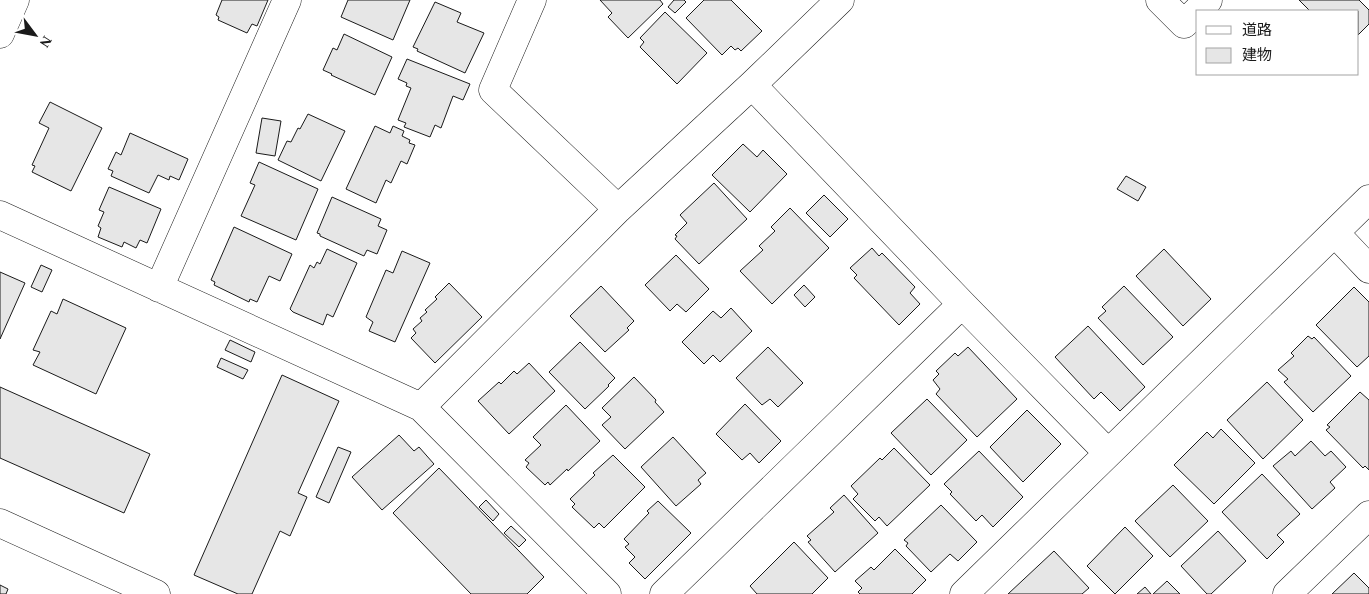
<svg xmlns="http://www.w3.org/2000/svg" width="1369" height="594" font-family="'Times New Roman','Noto Sans JP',serif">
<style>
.building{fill:#e6e6e6;stroke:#1a1a1a}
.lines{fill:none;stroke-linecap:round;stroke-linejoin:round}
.street-casing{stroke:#1a1a1a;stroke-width:29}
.secondary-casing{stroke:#1a1a1a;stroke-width:29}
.street{stroke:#fff;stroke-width:28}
.secondary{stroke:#fff;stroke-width:28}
</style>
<rect width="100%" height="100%" fill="#fff"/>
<!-- building -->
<path class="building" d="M222,0h46l-11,26 -5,-2 -5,9 -29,-13 1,-3 -3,-2z
M348,0h62l-17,40 -52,-23z
M600,0h60l3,4 -35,34 -20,-21 4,-4z
M674,0h10l2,2 -11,11 -7,-6z
M704,0h27l31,31 -21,20 -3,-3 -3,2 -4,-4 -9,9 -36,-37z
M1299,0h60l10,10v14l-11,11v-24h-48z
M435,2l26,11 -4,9 27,11 -19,40 -48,-22 1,-2 -5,-2z
M665,12l42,41 -30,31 -37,-37 4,-5 -4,-4z
M344,34l48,23 -17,38 -44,-20 1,-1 -9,-4 10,-22 4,2z
M407,59l63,25 -7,16 -10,-4 -12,32 -6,-3 -5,12 -26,-10 2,-4 -8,-3 13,-32 -5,-2 1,-3 -9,-4z
M50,102l52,26 -31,63 -39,-19 3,-6 -3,-1 17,-37 -10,-5z
M308,114l37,17 -24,50 -43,-21 9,-19 4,1 7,-14 2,1z
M262,118l19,3 -6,35 -19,-3z
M375,126l15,7 3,-7 11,5 -2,5 8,4 -1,3 6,2 -8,19 -6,-3 -10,22 -5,-3 -10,23 -30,-14z
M130,133l58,26 -9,21 -9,-4 -1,4 -11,-5 -9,18 -38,-17 2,-5 -5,-2 8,-17 5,3z
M743,144l14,13 6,-7 24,24 -37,38 -38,-37z
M259,162l59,27 -22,51 -55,-24 14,-31 -5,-2z
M1126,176l20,11 -8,14 -21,-12z
M714,183l33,36 -48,45 -24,-25 2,-3 -2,-1 12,-12 -7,-8z
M109,187l52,22 -14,34 -7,-3 -4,8 -12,-6 -2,5 -24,-10 3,-9 -3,-2 6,-14 -5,-2z
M824,195l24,24 -18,18 -24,-24z
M332,197l49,22 -3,7 9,4 -10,24 -10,-4 -3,6 -44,-20v-2l-3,-1z
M790,208l39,40 -57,56 -32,-33 23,-21 -4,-4 16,-15 -4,-4z
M234,227l58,27 -12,27 -11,-5 -12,26 -7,-3 -1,3 -35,-17 1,-3 -4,-2z
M872,248l7,8 3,-3 33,34 -5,6 10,11 -21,21 -45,-47 3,-3 -7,-7z
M327,249l30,14 -24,54 -6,-3 -4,11 -30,-13 -3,-3 20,-44 4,3 3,-6 3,2z
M1164,249l47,50 -28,27 -47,-50z
M402,251l28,12 -35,79 -26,-11 4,-9 -7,-5 20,-47 7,3z
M676,255l33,34 -23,23 -9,-8 -7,7 -25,-26z
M41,265l11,5 -10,22 -11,-5z
M0,272l25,11 -25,56z
M449,283l33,34 -47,46 -24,-25 5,-5 -3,-4 9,-8 -2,-3 7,-6 -2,-2 12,-11 -2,-2z
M804,285l11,12 -10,10 -11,-12z
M601,286l33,35 -7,7 2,2 -24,22 -35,-36z
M1124,286l49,51 -30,28 -45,-47 8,-7 -4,-4z
M1354,287l15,15v54l-12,11 -41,-42z
M63,299l63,29 -30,66 -63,-29 7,-13 -7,-2 18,-39 6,3z
M731,308l21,23 -32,31 -7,-7 -9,9 -22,-22 31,-31 8,7z
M1088,326l57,61 -25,24 -19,-19 -7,7 -39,-42z
M1308,336l4,3 2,-2 37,39 -38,36 -29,-30 4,-3 -10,-9 16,-14 -3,-3z
M230,340l25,12 -4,10 -26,-12z
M580,342l35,36 -7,7 1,1 -24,23 -36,-37z
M768,347l35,36 -25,24 -8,-8 -8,6 -26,-27z
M968,347l49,52 -40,38 -41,-43 4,-5 -7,-9 6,-6 -3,-3 19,-18 3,3z
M221,358l27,12 -5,9 -26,-12z
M529,363l26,28 -46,43 -31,-33 21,-19 2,2 13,-13 3,3z
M282,375l57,26 -41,92 9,4 -17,39 -10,-5 -28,63h-14l-44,-19z
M634,377l22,23 -1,2 9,10 -39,37 -23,-24 9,-8 -9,-9z
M1267,382l36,38 -40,39 -36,-39z
M0,387l150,67 -26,59 -124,-55z
M1360,392l9,8v70l-4,-4 -2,2 -37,-38 4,-3 -3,-2z
M927,399l40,41 -36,35 -40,-42z
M745,404l36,37 -22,22 -9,-10 -8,7 -26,-26z
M566,405l34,36 -32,30 -1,-2 -17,16 -2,-3 -3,3 -19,-18 3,-4 -4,-3 16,-15 -8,-8z
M1027,410l34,34 -38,38 -33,-35z
M1221,429l34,34 -41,41 -40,-39 33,-33 6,6z
M399,435l15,16 5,-4 15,17 -52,46 -30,-33z
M673,437l33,36 -8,7 3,4 -25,22 -35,-39z
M1311,441l14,15 6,-5 15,16 -16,15 5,6 -23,21 -39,-43 18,-15 4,5z
M338,447l13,5 -22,51 -13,-6z
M894,448l36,37 -43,41 -8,-9 -4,4 -22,-22 5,-5 -7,-8 29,-28 2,2z
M979,451l44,46 -30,30 -11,-12 -6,6 -26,-27 2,-2 -8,-8z
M613,455l32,32 -41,41 -5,-5 -5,5 -22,-21 3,-3 -5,-5 25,-24 -2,-2z
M439,468l105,109 -17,17h-56l-78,-81z
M1262,474l38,40 -23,21 7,7 -17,17 -45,-47z
M1173,485l35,36 -38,36 -35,-36z
M844,495l34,38 -43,39 -27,-30 3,-2 -4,-4 27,-24 -4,-4z
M486,500l13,14 -6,7 -14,-14z
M658,501l33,32 -46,46 -16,-16 6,-6 -10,-10 4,-3 -5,-5 25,-26 -2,-2z
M941,505l36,37 -19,19 -8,-7 -19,18 -25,-26 2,-3 -4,-3z
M511,526l15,14 -7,7 -15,-14z
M1125,527l28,29 -38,38 -28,-28z
M1218,531l28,30 -35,33h-4l-26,-28z
M794,542l34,36 -16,16h-55l-7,-8z
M895,549l31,31 -14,14h-52l-2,-2 4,-4 -7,-7 16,-14 3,3z
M1054,551l35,37 -7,6h-74z
M1354,573l15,15v6h-37z
M1167,581l13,13h-27z
M0,585l8,4 -2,5h-6z
M1145,587l6,7h-14z"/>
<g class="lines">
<!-- street casing -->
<g class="street-casing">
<path id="street" d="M532,0l-39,90 125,119
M1160,0l24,24 24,-24
M0,34l15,-34
M752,85l210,219 146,149
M0,215l421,192 186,187
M1335,233l34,36
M159,288l128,-288
M421,407l197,-198 134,-124 88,-85
M664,594l298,-290
M964,594l405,-395
M1287,594l82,-79"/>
</g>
<!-- secondary casing -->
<g class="secondary-casing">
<path id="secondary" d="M0,523l156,71"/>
</g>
<!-- street -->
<use href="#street" class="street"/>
<!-- secondary -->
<use href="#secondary" class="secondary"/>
</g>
<!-- legend -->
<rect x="1196" y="10" width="162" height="65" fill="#ffffff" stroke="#a3a3a3"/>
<rect x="1206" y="26" width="25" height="8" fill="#ffffff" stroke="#a3a3a3"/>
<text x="1242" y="35" font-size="15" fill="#1a1a1a">道路</text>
<rect x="1206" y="48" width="25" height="15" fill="#e6e6e6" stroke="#a3a3a3"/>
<text x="1242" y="60" font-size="15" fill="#1a1a1a">建物</text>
<!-- north arrow -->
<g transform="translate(35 35) rotate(122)" stroke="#ffffff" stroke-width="4" paint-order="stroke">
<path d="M0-4L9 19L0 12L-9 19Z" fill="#1a1a1a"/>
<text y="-8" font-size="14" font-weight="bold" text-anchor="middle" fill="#1a1a1a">N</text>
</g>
</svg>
